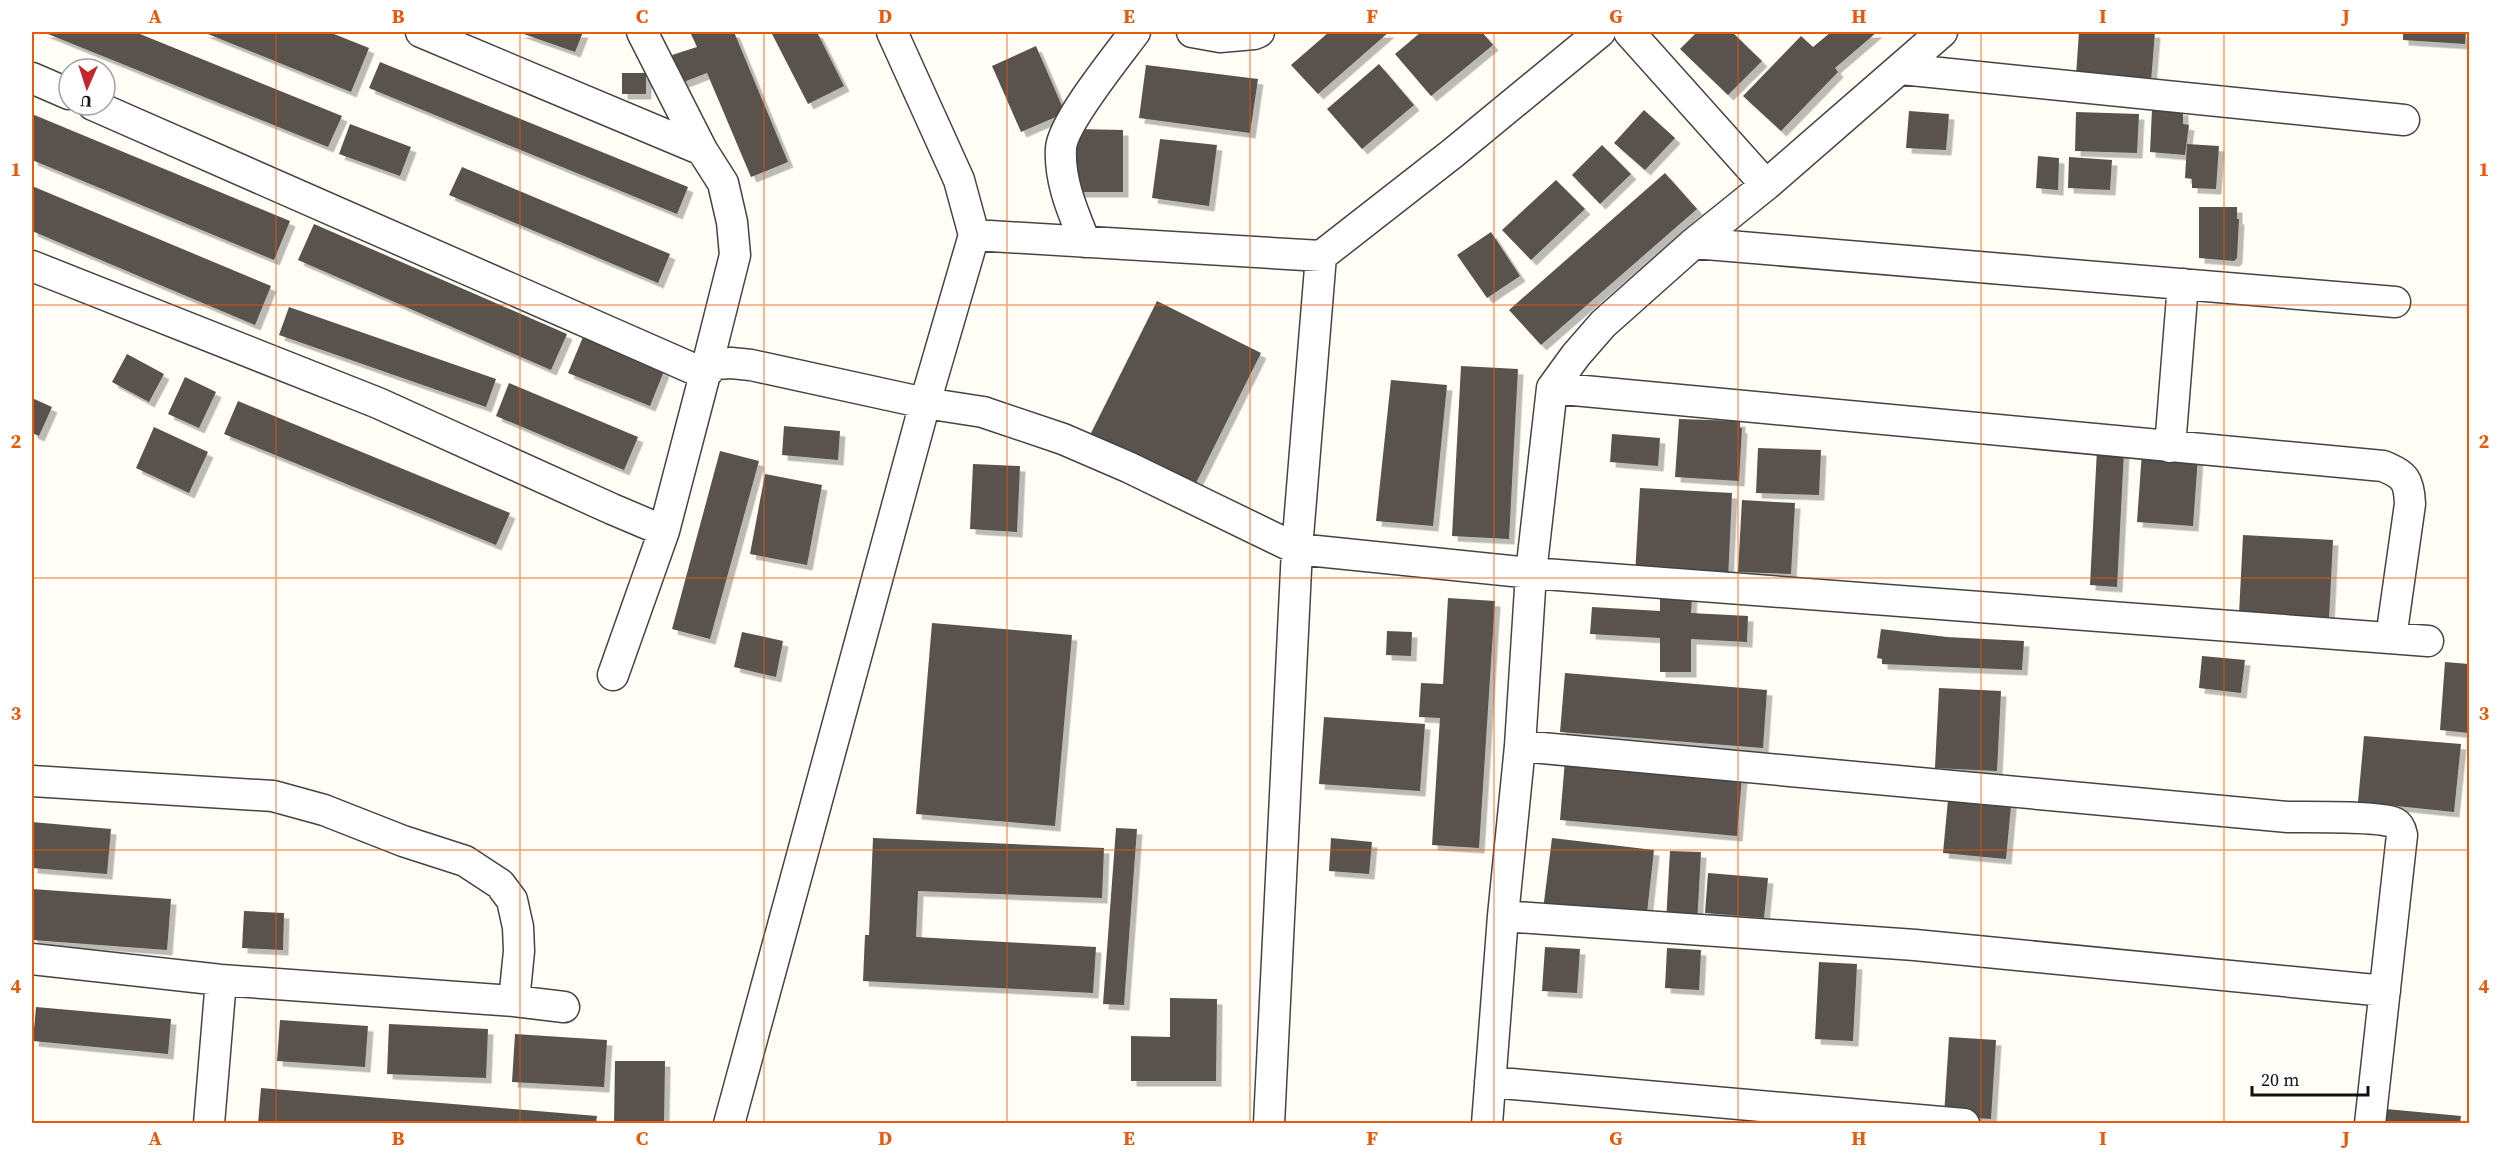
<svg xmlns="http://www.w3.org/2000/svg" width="2501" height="1155" font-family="'Source Serif 4',serif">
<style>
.building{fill:#5a524d;filter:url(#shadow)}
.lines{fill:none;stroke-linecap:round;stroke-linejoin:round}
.minor-casing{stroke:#444;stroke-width:33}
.minor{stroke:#fff;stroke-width:30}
.grid{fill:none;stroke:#e8590c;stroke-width:1.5;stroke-opacity:0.55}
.neatline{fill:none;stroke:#e8590c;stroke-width:2}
.grid-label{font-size:20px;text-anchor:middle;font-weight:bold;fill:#e8590c}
</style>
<defs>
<filter id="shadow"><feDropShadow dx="5.5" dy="5.5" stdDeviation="0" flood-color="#0004"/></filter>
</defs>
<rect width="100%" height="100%" fill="#fffdf5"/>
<!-- building -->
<path class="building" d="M43,32h92l207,84 -14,31z
M203,32h126l40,16 -18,44z
M518,32h65l-8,20z
M690,32h44l54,130 -37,15 -44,-104 -26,10 -9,-28 25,-8z
M771,32h46l27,54 -36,18z
M1329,32h60l-71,62 -27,-29z
M1421,32h61l11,13 -62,51 -36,-42z
M1697,32h35l30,29 -34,34 -48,-46z
M1831,32h46l-42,36 3,4 -57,59 -38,-35 58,-60 12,11z
M2079,32h76l-4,49 -75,-6z
M2403,32h63l-1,12 -62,-4z
M1036,46l29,67 -44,19 -29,-66z
M380,62l308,125 -11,27 -308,-126z
M1379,64l35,41 -52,44 -35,-40z
M1146,65l112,14 -8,54 -111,-15z
M622,73h24v21h-24z
M2152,109l31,1v14l6,1 -4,30 -35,-3z
M1644,110l31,28 -30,32 -31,-27z
M1909,111l40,3 -3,36 -40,-2z
M2076,112l63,2 -2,39 -62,-2z
M32,114l258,107 -16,39 -242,-100z
M350,124l61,23 -11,29 -61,-22z
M1076,129l47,1v62h-48z
M1160,139l57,6 -8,61 -57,-8z
M2187,144l32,2 -3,43 -24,-1v-9l-7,-1z
M1602,145l29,29 -31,30 -28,-29z
M2038,156l21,2 -1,32 -22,-2z
M2069,157l43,3 -2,30 -42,-2z
M462,167l208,87 -12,29 -209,-88z
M1665,173l32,36 -156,136 -32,-35z
M1556,180l29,29 -54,51 -29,-30z
M32,186l239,100 -16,39 -223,-94z
M2199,207h38v12h2l-2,39 -3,3 -35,-3z
M314,224l253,110 -16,36 -253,-110z
M1491,232l29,44 -33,22 -30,-43z
M1157,301l104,52 -67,134 -104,-52z
M289,307l207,72 -10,28 -207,-72z
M583,337l81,34 -14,35 -82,-33z
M127,354l37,20 -15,28 -37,-20z
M1461,366l57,3 -9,170 -57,-3z
M185,377l31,15 -17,36 -31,-14z
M1391,380l56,5 -14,141 -57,-5z
M509,383l129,54 -14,33 -128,-54z
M32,398l20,9 -13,29 -7,-3z
M238,401l272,112 -14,32 -272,-111z
M1679,419l61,2v7h2l-3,53 -64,-4z
M784,426l56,5 -2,29 -56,-5z
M154,427l54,25 -19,41 -53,-25z
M1612,434l48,4 -2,28 -48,-4z
M1758,448l63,2 -2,45 -63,-2z
M2097,449l27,2 -7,136 -27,-2z
M720,451l39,10 -49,178 -38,-10z
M2142,452l56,4 -5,70 -56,-4z
M973,464l47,2 -3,66 -47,-3z
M765,474l57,11 -15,80 -57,-11z
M1640,488l92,5 -4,87 -93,-5z
M1742,500l53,3 -4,71 -53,-2z
M2243,535l90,5 -4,79 -90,-5z
M1660,595h32l-1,18 57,3 -1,26 -56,-3v33h-31v-34l-70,-4 2,-27 68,4z
M1448,598l47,3 -16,247 -47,-3 8,-127 -21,-1 2,-34 22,1z
M932,623l140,12 -17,191 -139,-12z
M1881,629l66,8 77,4 -2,29 -140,-6v-5l-5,-1z
M1387,631l25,1 -1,24 -25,-1z
M742,632l41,9 -7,36 -42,-10z
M2202,656l43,4 -4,33 -42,-5z
M2445,662l24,2v69l-29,-3z
M1565,673l202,17 -4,58 -203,-16z
M1939,688l62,3 -4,80 -62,-3z
M1324,717l101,7 -5,67 -101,-7z
M2364,736l97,8 -7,68 -96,-10z
M1565,760l177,16 -5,60 -177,-16z
M1949,789l63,6 -6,64 -63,-6z
M32,822l79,7 -4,45 -75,-6z
M1116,828l21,1 -13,176 -21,-1z
M873,838l231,10 -2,50 -184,-7 -2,46 180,10 -3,46 -230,-12 2,-46h4z
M1331,838l41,4 -3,32 -40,-3z
M1552,838l102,12 -8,72 -103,-12z
M1670,851l31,1 -4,72 -31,-2z
M1708,873l60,5 -4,40 -59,-5z
M32,889l139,10 -4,51 -135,-10z
M244,911l40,2 -1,37 -41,-2z
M1545,947l35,2 -3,44 -35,-2z
M1667,948l34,2 -2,40 -34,-2z
M1819,962l38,2 -4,77 -38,-2z
M1170,998l47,1 -1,82h-85v-45l39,1z
M36,1007l135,12 -3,35 -135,-13z
M280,1020l88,6 -3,41 -88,-6z
M389,1024l99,5 -2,49 -99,-4z
M515,1034l92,6 -3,47 -92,-5z
M1949,1037l47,3 -5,79 -47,-3z
M615,1061h50l-1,63h-50z
M261,1088l336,28 -1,8h-338z
M2386,1109l75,7 -1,8h-75z"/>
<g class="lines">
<!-- minor casing -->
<g class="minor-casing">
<path id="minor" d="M421,32l281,118
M892,32l67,148 15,55 347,21 132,-103 147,-121
M1192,32l28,5 34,-3 5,-2
M1629,32l137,153 176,-153
M1901,69l503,51
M32,78l37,16
M93,105l612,269 30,-119 -3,-33 -9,-39 -21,-33 -60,-118
M1766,185l-72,58 -91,81 -27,31 -24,33 -21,185 897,68
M1085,242c-12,-30 -26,-61 -24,-94 2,-26 57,-93 74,-116
M1694,243l701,59
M32,266l346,137 234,106 52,22
M1552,388l831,78c22,9 26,14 27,38l-19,134
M2170,447l13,-163
M613,675l51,-144 41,-157 10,-10 16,-1 20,2 174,38 49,-168
M1520,746l768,71c21,0 92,-1 107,6 4,2 6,7 7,12l-32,289
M32,781l241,15 51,14 79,31 62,20 35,23 12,16 6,27 1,24 -5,50
M1503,916l412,29 470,46
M32,959l189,21 293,21 50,6
M1490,1082l474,42
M209,1124l12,-144
M729,1124l196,-721 58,9 80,27 65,28 169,82 234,24 -11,173 -17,170 -16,208
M1269,1124l28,-575 24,-293"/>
</g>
<!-- minor -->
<use href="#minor" class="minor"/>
</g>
<!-- grid -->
<path class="grid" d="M276,32v1092M520,32v1092M764,32v1092M1007,32v1092M1250,32v1092M1494,32v1092M1738,32v1092M1981,32v1092M2224,32v1092M32,305h2438M32,578h2438M32,850h2438"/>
<!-- border -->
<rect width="2501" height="1155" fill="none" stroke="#ffffff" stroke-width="66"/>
<!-- north arrow -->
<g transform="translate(87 87) rotate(183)"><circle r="28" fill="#ffffff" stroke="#a0a0a0" stroke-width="1.5"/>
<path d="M0-4.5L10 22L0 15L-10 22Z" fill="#c4262e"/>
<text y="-9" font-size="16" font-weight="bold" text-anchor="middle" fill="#111111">U</text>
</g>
<!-- scale -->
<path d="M2252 1086v9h116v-9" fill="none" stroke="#111111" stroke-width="3"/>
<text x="2261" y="1086" font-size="18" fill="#111111" stroke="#ffffff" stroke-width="4.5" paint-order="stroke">20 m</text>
<rect x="33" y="33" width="2435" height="1089" class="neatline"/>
<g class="grid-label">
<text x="155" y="23">A</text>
<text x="398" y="23">B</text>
<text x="642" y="23">C</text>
<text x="885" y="23">D</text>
<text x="1129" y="23">E</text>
<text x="1372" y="23">F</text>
<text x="1616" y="23">G</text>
<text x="1859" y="23">H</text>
<text x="2103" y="23">I</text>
<text x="2346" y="23">J</text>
<text x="16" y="176">1</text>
<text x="2484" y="176">1</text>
<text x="16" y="448">2</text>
<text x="2484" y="448">2</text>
<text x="16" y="720">3</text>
<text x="2484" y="720">3</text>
<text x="16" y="993">4</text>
<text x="2484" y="993">4</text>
<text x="155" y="1145">A</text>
<text x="398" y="1145">B</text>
<text x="642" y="1145">C</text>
<text x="885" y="1145">D</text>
<text x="1129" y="1145">E</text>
<text x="1372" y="1145">F</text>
<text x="1616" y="1145">G</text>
<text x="1859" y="1145">H</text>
<text x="2103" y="1145">I</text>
<text x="2346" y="1145">J</text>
</g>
</svg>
